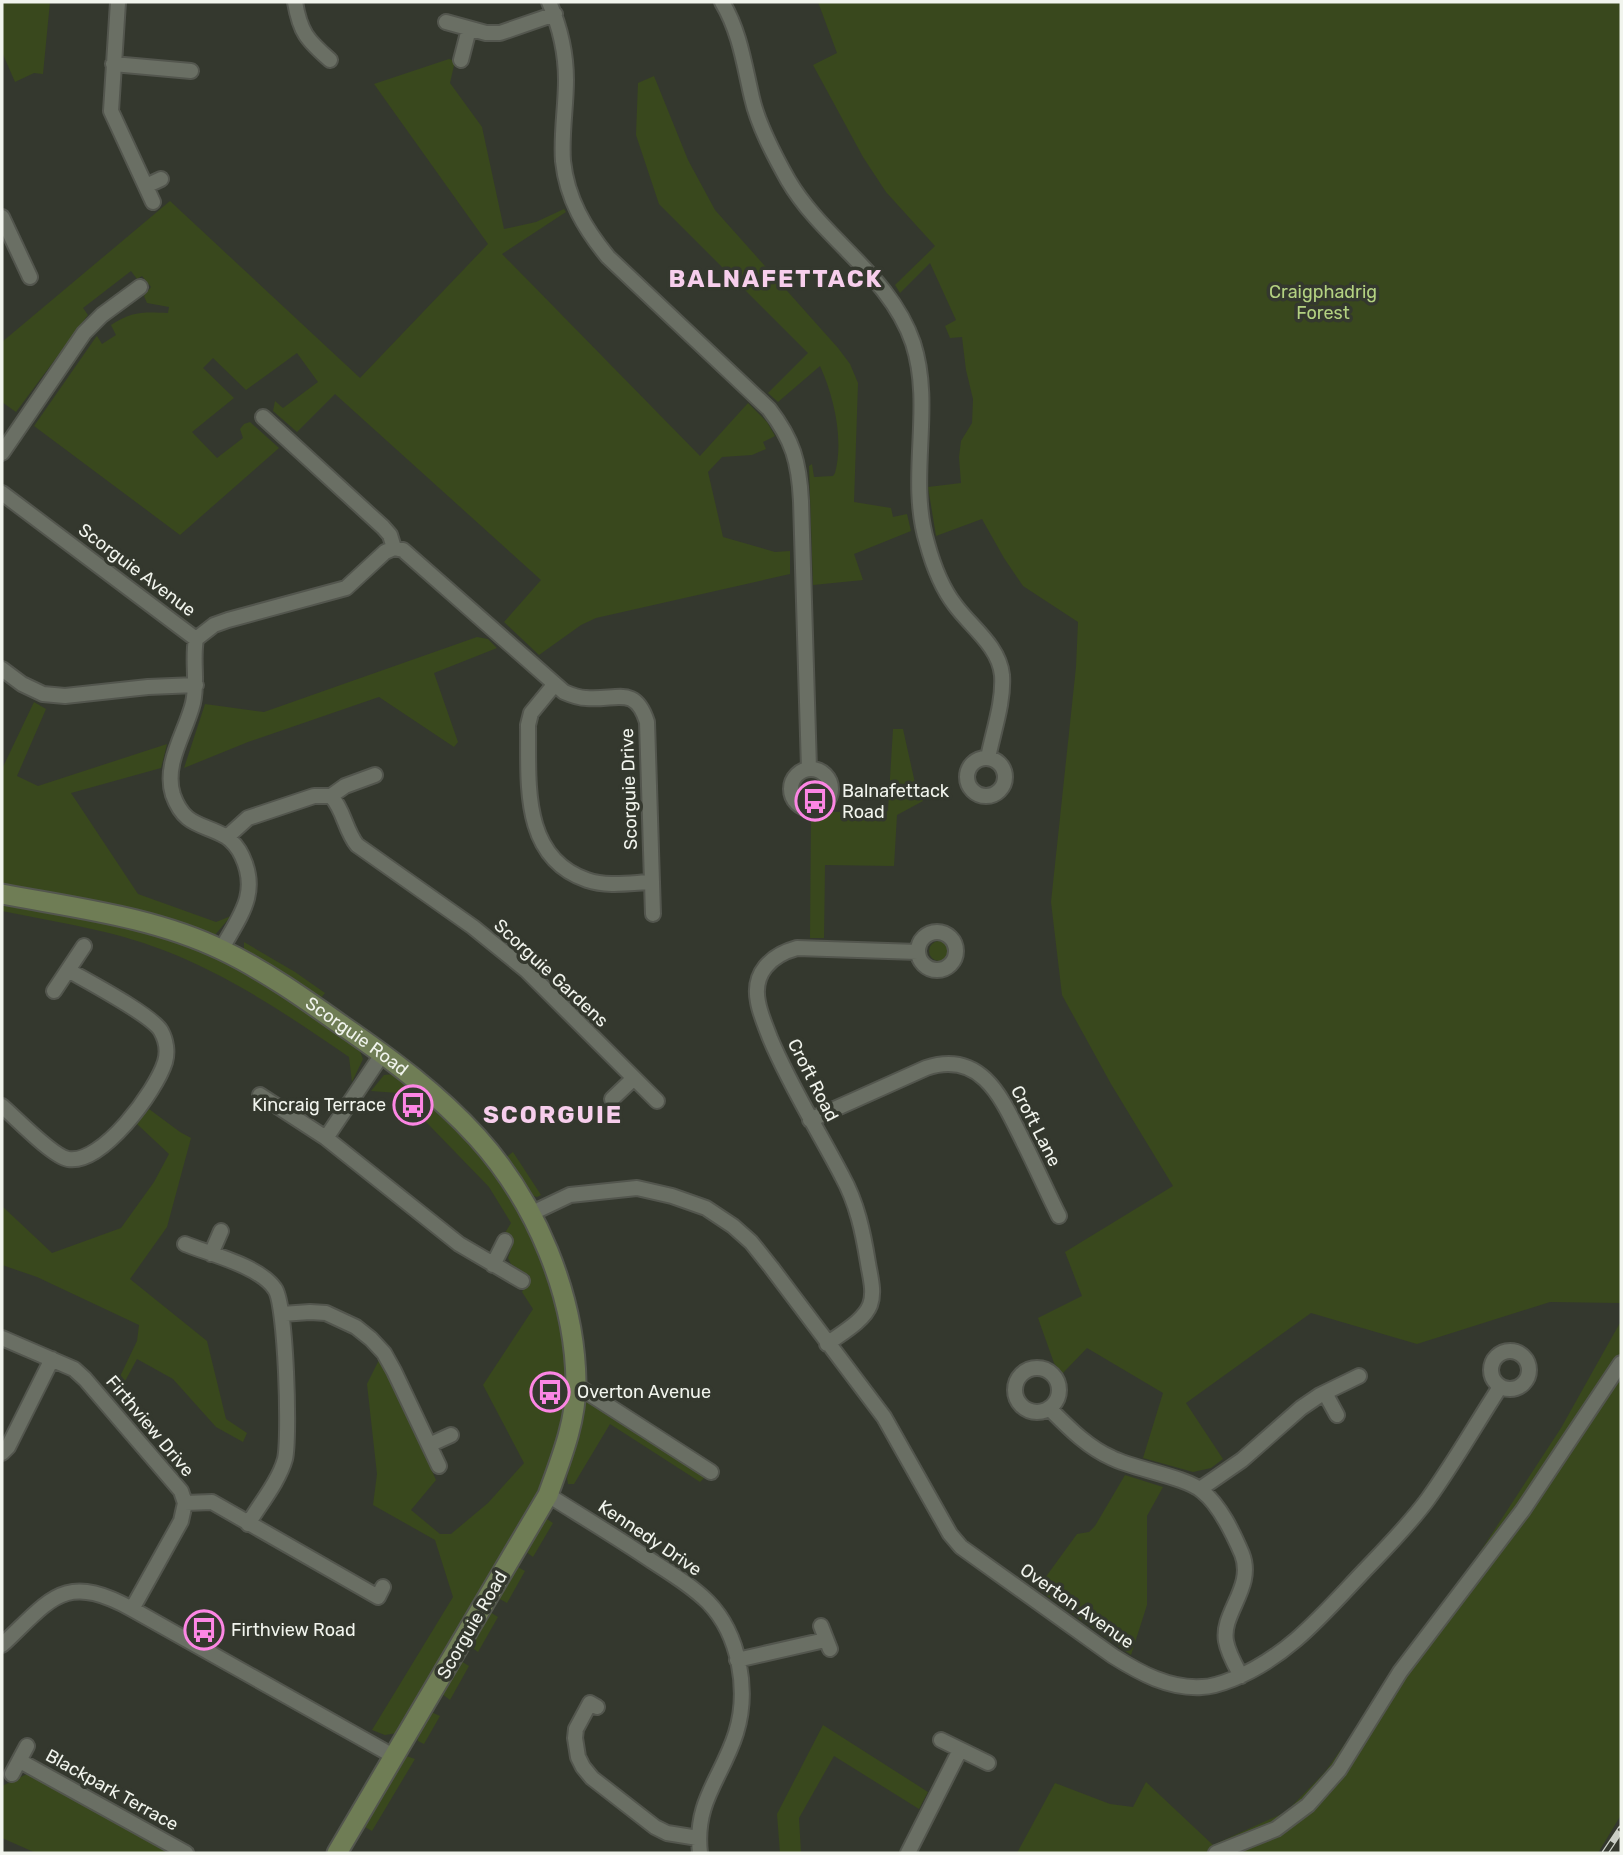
<svg xmlns="http://www.w3.org/2000/svg" width="1623" height="1855" font-family="Rubik,sans-serif">
<style>
.green{fill:#39481d}
.lines{fill:none;stroke-linecap:round;stroke-linejoin:round}
.street-casing{stroke:#53564e;stroke-width:18}
.secondary-casing{stroke:#53564e;stroke-width:23}
.street{stroke:#6a6f64;stroke-width:14}
.secondary{stroke:#6f7d55;stroke-width:19}
.rail-casing{stroke:#cacec6;stroke-width:7}
.rail{stroke:#34382e;stroke-width:4.5;stroke-dasharray:13;stroke-linecap:butt}
.labels{text-anchor:middle;dominant-baseline:central;stroke-width:7;stroke-linejoin:round;paint-order:stroke}
.park-label{font-size:18px;fill:#b3d181;stroke:#34382e}
.street-label{font-size:18px;fill:#f1f4ed;stroke:#34382e}
.poi-label{font-size:18px;fill:#f1f4ed;stroke:#34382e;text-anchor:start}
.district-label{font-size:24px;font-weight:bold;letter-spacing:2px;fill:#f7ceec;stroke:#34382e}
</style>
<rect width="100%" height="100%" fill="#34382e"/>
<!-- green -->
<path class="green" d="M2,2h48l-7,72 -9,-1 -19,9 -13,-30z
M818,2h803v1301l-71,-1 -133,42 -106,-31 -125,90 37,56 -12,9 -18,4 -50,-14 20,-65 -76,-45 -25,26 -8,-11 -16,-45 44,-22 -17,-44 108,-66 -62,-102 -49,-89 -11,-93 25,-235 2,-45 -55,-36 -19,-28 -22,-39 -46,17 -8,-49 33,-4 -2,-26 2,-16 11,-18 1,-24 -7,-29 -4,-33 -12,1 -5,-12 11,-6 -26,-57 -30,30 -5,-8 40,-39 -49,-54 -23,-35 -50,-92 24,-12z
M449,59l6,2 -5,22 32,44 22,102 32,-7 28,-13 2,3 -64,42 198,202 48,-53 19,19 8,14 -12,6 3,7 -14,6 -30,2 -14,15 15,65 52,15 15,-1v23l-194,44 -15,7 -42,30 -35,-33 37,-42 -206,-186 -38,38 -24,-21 2,-10 8,7 35,-26 -21,-29 -51,37 -33,-32 -10,10 31,30 -42,34 25,26 26,-20 -3,-9 4,-5 6,-2 29,26 -99,87 -146,-109 62,-89 1,-1 5,8 14,-9 -5,-10c21,-14 33,-13 57,-12l1,-6 -22,-4 -3,-7 7,-9 -9,-11 -5,3 -6,-8 -48,37 5,7 -72,97 -14,-10v-60l168,-141 190,177 128,-134 -114,-160z
M654,76l34,84 27,50 123,138 12,16 8,19 -4,119 37,6 2,9 14,-3 4,17 -57,23 9,26 -50,5 -4,-119 3,-2 2,13 19,-1 2,-3c9,-34 -1,-76 -15,-107l-42,36 -10,-9 40,-40 -149,-149 -23,-69 2,-52z
M477,637l11,2 9,9 -63,25 24,69 -4,5 -75,-50 -131,45 -64,26 21,-64 59,8z
M34,702l12,7 -29,67 21,10 129,-42 -6,24 -90,25 67,101 78,28 15,-6 -16,19 -213,-48v-118z
M893,729h10l12,54 8,18 -26,14 -3,51 -69,-1 -1,73h-14l1,-119 16,-7 61,-1z
M2,902c65,13 147,23 207,50 52,24 98,60 144,92l6,5 4,10 -11,23 -3,-25c-60,-41 -118,-81 -186,-107 -51,-20 -107,-28 -161,-39z
M929 951a10 10 0 1 1 20 0a10 10 0 1 1-20 0Z
M244,942l51,30 30,21 -5,6 -76,-47z
M394,1074l10,6c21,19 43,37 63,58 19,20 33,45 48,70 41,72 66,157 41,239 -4,14 -9,27 -14,40l-145,246 -12,2 -13,-5 81,-133 -18,-57 -62,-35 4,-31 -10,-90 13,-26 56,122 -25,30 29,24h11l37,-31 36,-40 -41,-78 50,-76 -11,-17 8,-16 -19,-12 -3,-6 5,-15 -10,-7 8,-13 -22,-36 -91,-94 -27,-2 13,-16z
M149,1109l31,23 11,6 -24,89 -37,52 77,62 19,78 21,14 -4,9 -27,-15 -43,-48 -36,-20 -21,39 -4,-5 25,-52 2,-16 -102,-48 -35,-12v-59l50,47 69,-25 33,-46 15,-28 -32,-30z
M513,1152l28,43 -4,2 -6,-2 -26,-37z
M1621,1321v494l-23,38h-581l38,-70 55,21 23,3 13,-25 67,63 73,-33 39,-40 153,-217 83,-127z
M584,1402h10l112,74 -6,6 -90,-58 -36,60h-6l-1,-6z
M1125,1475l38,12 -16,29v89l-16,50 -94,-66 40,-55 12,-2 6,-6z
M547,1519l6,4 -20,34 -8,-6 18,-29z
M516,1566l9,5 -18,32 -9,-5z
M490,1612l8,5 -20,35 -8,-6z
M461,1661l8,5 -19,34 -8,-6z
M431,1712l9,4 -16,28 -6,-3 -1,-5z
M823,1725l105,67 -9,17 -85,-53 -35,62 2,35h-21l-3,-39z
M406,1756l9,3 -43,72 -7,-4 -1,-3z
M27,1774l144,79h-135l-34,-15v-52z"/>
<g class="lines">
<!-- street casing -->
<g class="street-casing">
<path id="street" d="M118,2l-7,109 42,91
M295,2c5,30 12,38 35,58
M549,2c11,25 17,51 17,78 0,27 -5,54 -3,81 4,38 22,68 45,96l161,152c24,31 30,53 32,92l8,268
M722,2c18,30 22,62 30,96 6,27 22,57 36,82 35,60 102,95 125,163 21,65 -6,134 14,200 6,22 14,44 28,62 16,22 44,41 47,70 2,27 -9,57 -14,83
M446,22l40,11h14l55,-19
M461,60l8,-31
M113,64l78,7
M146,186l15,-7
M2,217l28,60
M263,417l120,110 7,8 4,13
M2,453l82,-120 18,-18 38,-28
M2,493l194,146
M196,639l18,-14 14,-5 118,-32 39,-36 9,-4 9,2 161,142c7,3 15,6 22,6 30,3 49,-14 61,24l6,192
M196,639c-4,21 2,42 -3,64 -7,29 -30,61 -20,92 11,31 28,28 52,41 7,4 14,13 17,20 18,38 -3,61 -21,94
M2,669l20,15 21,10 22,2 83,-9 48,-2
M554,685l-23,28 -3,12c1,56 -8,132 59,155 20,7 43,3 64,2
M967 777a19 19 0 1 1 38 0a19 19 0 1 1-38 0Z
M791 789a20 20 0 1 1 40 0a20 20 0 1 1-40 0Z
M331,796l14,-10 30,-11
M227,837l21,-19 66,-22h17c13,14 14,34 26,49l116,82 53,43 131,131
M918 951a19 19 0 1 1 38 0a19 19 0 1 1-38 0Z
M54,991l14,-21
M383,1053l-57,85 133,106 63,37
M260,1095l66,43
M612,1099l21,-20
M2,1106c14,12 50,50 66,53 34,6 88,-68 97,-97 3,-10 1,-22 -4,-31 -9,-16 -74,-50 -93,-61l16,-24
M810,1120l116,-52c57,-19 77,33 98,75 12,24 23,49 35,73
M530,1214l40,-19 67,-7 35,8 34,12 27,18 18,16 20,25 113,150 66,117 11,13 152,109c27,17 56,33 89,31 10,0 21,-4 31,-8 55,-22 91,-66 131,-108 22,-23 45,-46 64,-72 26,-36 48,-75 72,-112
M185,1244c25,10 75,22 90,45 11,15 15,149 10,170 -6,22 -25,45 -37,65
M211,1254l10,-23
M493,1265l12,-24
M282,1314l28,-2 16,1 30,14 15,12 13,14 10,18 45,95
M2,1338l72,31 11,10 96,112 4,12 -4,18 -49,88
M827,1344c13,-10 37,-23 43,-39 5,-13 0,-29 -2,-42 -5,-31 -11,-60 -26,-87 -24,-46 -52,-90 -72,-138 -4,-11 -10,-24 -12,-36 -6,-29 13,-47 39,-54l121,4
M1491 1370a19 19 0 1 1 38 0a19 19 0 1 1-38 0Z
M1015 1390a22 22 0 1 1 44 0a22 22 0 1 1-44 0Z
M576,1385l135,87
M1325,1393l12,22
M1049,1408c19,19 38,39 63,50 22,11 74,19 90,33 18,14 31,42 40,63 13,33 -21,59 -16,87 2,12 9,24 15,35
M429,1445l22,-10
M2,1453l6,-6 44,-88
M1200,1489l42,-29 59,-52 19,-13 39,-19
M548,1495c35,22 70,43 104,66 20,13 40,25 56,41 32,33 41,89 28,131 -14,45 -42,68 -36,120
M185,1503l27,-1 166,95 5,-10
M821,1626l9,23
M2,1645c50,-47 62,-73 130,-36l263,148
M737,1660l88,-20
M597,1707l-7,-4 -14,26 -1,9 3,19 5,10 9,11 63,49 12,6 31,5
M941,1740l47,23
M20,1761l166,92
M12,1774l15,-28
M908,1853l52,-103
M1216,1853l60,-24 32,-24 31,-35 61,-98 123,-162 98,-147"/>
</g>
<!-- secondary casing -->
<g class="secondary-casing">
<g id="secondary">
<path id="s1" d="M2,894c73,14 152,23 220,56 42,20 83,49 121,76 48,33 95,68 134,111 59,65 98,158 99,246 0,39 -15,76 -28,112l-211,358"/>
</g>
</g>
<!-- street -->
<use href="#street" class="street"/>
<!-- secondary -->
<use href="#secondary" class="secondary"/>
<!-- rail casing -->
<g class="rail-casing">
<path id="rail" d="M1605,1853l16,-24"/>
</g>
<!-- rail -->
<use href="#rail" class="rail"/>
</g>
<!-- icons -->
<defs>
<g id="bus-ring" transform="scale(2.0125)"><circle r="9.5" fill="#34382e" stroke="#fc86e4" stroke-width="1.5"/><path d="M-5-6H5V4H4V6H2V4H-2V6H-4V4H-5ZM-3.5-4V0h7V-4ZM-3.5 1.2v1.5H-2V1.2ZM2 1.2v1.5H3.5V1.2Z" fill="#fc86e4"/></g>
</defs>
<g fill-rule="evenodd">
<use href="#bus-ring" x="815" y="801"/>
<use href="#bus-ring" x="413" y="1105"/>
<use href="#bus-ring" x="550" y="1392"/>
<use href="#bus-ring" x="204" y="1630"/>
</g>
<g class="labels">
<!-- park labels -->
<g class="park-label">
<text x="1323" y="292">Craigphadrig<tspan x="1323" dy="21">Forest</tspan></text>
</g>
<!-- street labels -->
<g class="street-label">
<text transform="translate(137 570) rotate(37)">Scorguie Avenue</text>
<text transform="translate(629 789) rotate(-92)">Scorguie Drive</text>
<text transform="translate(551 973) rotate(43)">Scorguie Gardens</text>
<text stroke="none"><textPath href="#s1" startOffset="388">Scorguie Road</textPath></text>
<text transform="translate(813 1080) rotate(63)">Croft Road</text>
<text transform="translate(1036 1126) rotate(63)">Croft Lane</text>
<text transform="translate(150 1426) rotate(50)">Firthview Drive</text>
<text transform="translate(650 1538) rotate(34)">Kennedy Drive</text>
<text transform="translate(1077 1606) rotate(35)">Overton Avenue</text>
<text transform="translate(472 1625) rotate(-60)">Scorguie Road</text>
<text transform="translate(112 1790) rotate(29)">Blackpark Terrace</text>
</g>
<!-- poi labels -->
<g class="poi-label">
<text x="842" y="791">Balnafettack<tspan x="842" dy="21">Road</tspan></text>
<text x="386" y="1105" text-anchor="end">Kincraig Terrace</text>
<text x="577" y="1392">Overton Avenue</text>
<text x="231" y="1630">Firthview Road</text>
</g>
<!-- district labels -->
<g class="district-label">
<text x="776" y="279">BALNAFETTACK</text>
<text x="553" y="1115">SCORGUIE</text>
</g>
</g>
<!-- border -->
<rect width="1623" height="1855" fill="none" stroke="#f1f4ed" stroke-width="7"/>
</svg>
